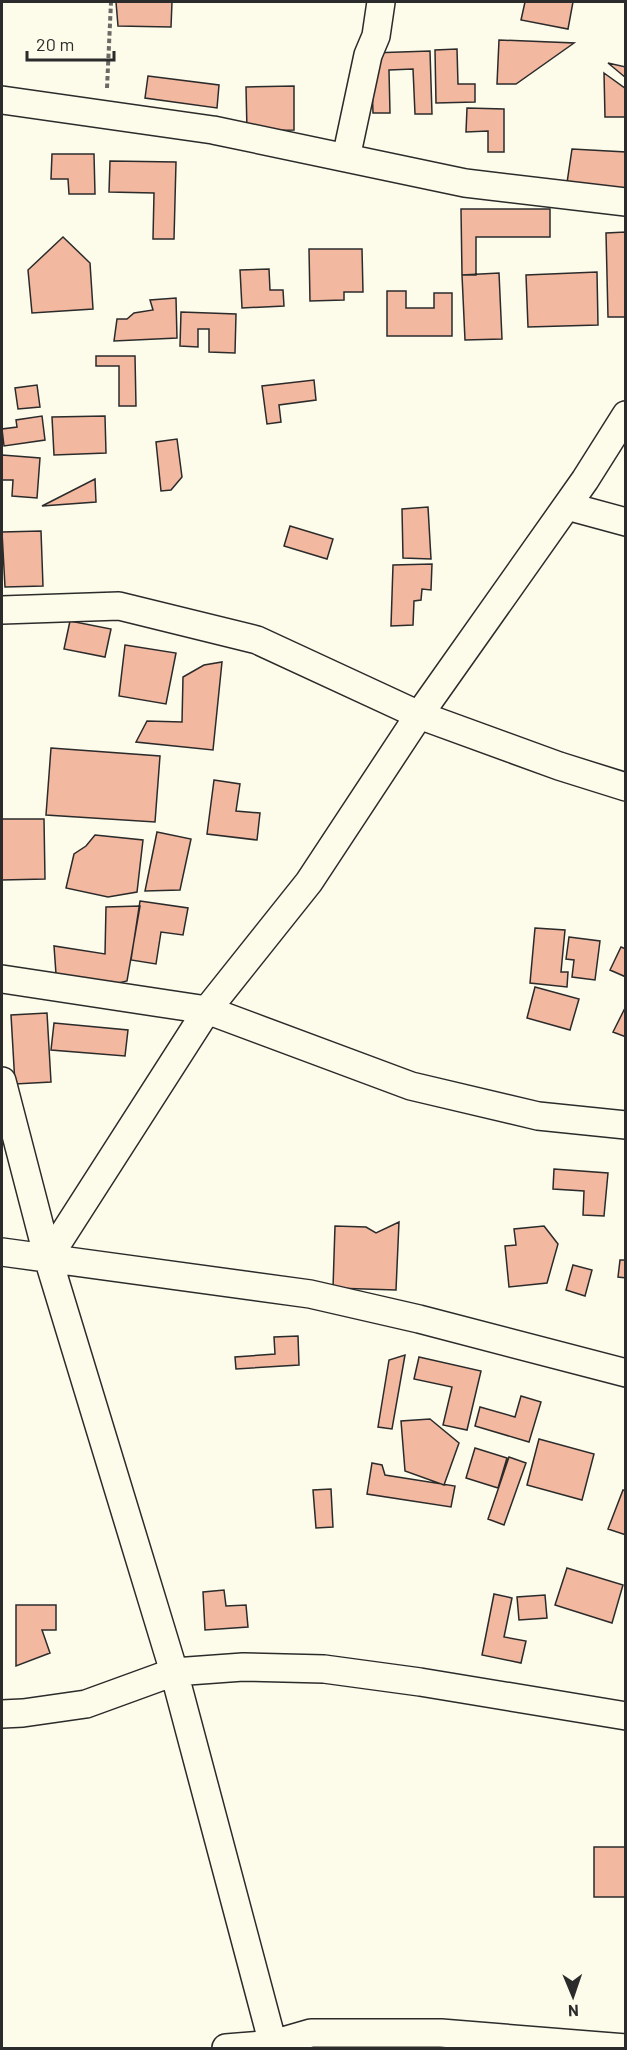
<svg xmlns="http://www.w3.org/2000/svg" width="627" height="2050" font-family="Barlow,sans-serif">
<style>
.building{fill:#f2b8a0;stroke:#2b2b2b;stroke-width:1.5}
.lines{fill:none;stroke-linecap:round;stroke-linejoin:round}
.street-casing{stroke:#2b2b2b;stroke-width:30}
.path{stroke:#6a6964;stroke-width:4;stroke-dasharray:4.5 3;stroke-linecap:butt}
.street{stroke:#fdfbea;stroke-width:27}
</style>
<rect width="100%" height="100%" fill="#fdfbea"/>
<!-- building -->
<path class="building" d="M116,2h56l-1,25 -53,-1z
M525,2h48l-5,27 -47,-9z
M499,40l75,3 -58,41h-19z
M457,49l1,35h17v18l-39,1 -1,-53z
M430,51l2,63h-17l-2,-45 -24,1 1,43h-17l-2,-60z
M608,63l18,4v11z
M604,73l22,16v28h-21z
M148,76l71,9 -2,23 -72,-10z
M294,86v44l-47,1 -1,-44z
M467,108l37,1v43h-16v-21l-22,1z
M572,149l54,3v41l-59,-10z
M52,154h42l1,40h-26l-1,-15h-17z
M110,161l66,1 -2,77h-21l1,-46 -45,-1z
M461,209h89v28h-74v38h-14z
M626,232v85h-18l-2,-84z
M63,237l27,26 3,46 -61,4 -4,-43z
M309,249h53l1,43h-19v8l-34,1z
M269,269l1,21h13l1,16 -42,2 -2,-38z
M597,272l1,53 -70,2 -2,-52z
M499,273l3,66 -37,1 -3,-65z
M387,291h19v17h28v-15h18v43h-65z
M176,298l1,40 -63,3 3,-22h10l7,-6 19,-3 -3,-10z
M181,312l55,2 -1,39 -26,-1v-23h-11v18l-18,-1z
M96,356h39l1,50h-17v-40h-23z
M314,380l2,20 -37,5 2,17 -14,2 -5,-38z
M37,385l3,22 -22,2 -3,-21z
M42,416l3,24 -41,6 -2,-17 15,-2 -1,-7z
M105,416l1,37 -52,2 -2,-38z
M177,439l5,38 -11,13 -10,1 -5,-49z
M2,455l38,3 -3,40 -25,-2 1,-16h-11z
M95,479l1,23 -54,4z
M428,507l3,52 -28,-1 -1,-49z
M290,526l43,13 -6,20 -43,-13z
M41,531l2,55 -38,1 -3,-55z
M432,564l-1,26 -9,-1 -1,11 -7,1 -1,24 -22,1 2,-61z
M70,621l41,8 -6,28 -41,-8z
M125,645l51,8 -10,51 -47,-8z
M222,662l-9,88 -77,-8 11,-21 35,1 1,-45 21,-12z
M51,748l109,8 -5,66 -109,-7z
M214,780l26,4 -4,27 24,2 -3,27 -50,-6z
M2,819h42l1,60 -43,1z
M157,832l34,7 -11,51 -35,1z
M95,835l48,5 -6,52 -29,5 -42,-9 8,-34 12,-8z
M140,901l48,7 -5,27 -22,-3 -5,32 -25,-4z
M140,906l-13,75 -13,3 -58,-10 -2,-28 51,8 1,-47z
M535,928l30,2 -4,42h7l-1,15 -37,-4z
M569,937l31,4 -5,39 -23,-3 2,-17 -8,-1z
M621,947l5,2v28l-16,-7z
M535,987l44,12 -9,31 -43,-12z
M626,1006v31l-13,-5z
M47,1013l4,69 -36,2 -4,-69z
M54,1023l74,7 -3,26 -74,-6z
M554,1169l54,4 -4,43 -21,-1 1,-24 -31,-2z
M399,1222l-3,68 -63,-2 2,-62 31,1 10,6z
M544,1226l14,18 -11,39 -38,4 -4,-41 11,-1 -2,-16z
M620,1260h6v18l-8,-1z
M573,1265l19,5 -7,26 -19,-6z
M298,1336l1,29 -63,4 -1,-12 40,-3 -1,-17z
M405,1355l-13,74 -14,-2 11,-67z
M419,1357l62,14 -14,59 -24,-5 9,-38 -38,-8z
M521,1396l20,6 -12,40 -54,-16 5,-19 35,10z
M430,1419l29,24 -15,42 -39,-14 -4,-50z
M539,1439l55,15 -12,46 -55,-15z
M475,1448l32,10 -9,30 -32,-10z
M509,1457l17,6 -22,62 -16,-6z
M372,1463l10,2 3,10 70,11 -4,21 -84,-13z
M331,1489l2,38 -17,1 -3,-38z
M623,1490l3,1v44l-18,-6z
M567,1568l56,17 -11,38 -57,-18z
M224,1590l2,16 20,-1 2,22 -43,3 -2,-38z
M494,1594l18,4 -8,39 22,4 -5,22 -39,-8z
M545,1595l2,23 -28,2 -2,-23z
M16,1605h40v25h-14l8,23 -34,13z
M594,1847h32v50h-32z"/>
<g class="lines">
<!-- street casing -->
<g class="street-casing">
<path id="street" d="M2,100l211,30 252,53 161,19
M346,158l22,-103 8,-19 5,-34
M567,506l59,16
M2,610l117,-4 138,34 162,75 140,51 67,21
M2,979l205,31 204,76 127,30 88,9
M2,1081l46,177 126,414 100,376
M2,1252l308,42 109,25 207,54
M48,1258l159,-248 102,-128 110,-167 166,-235 41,-65
M2,1714l21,-1 63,-9 88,-32 69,-5 81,2 96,13 206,34
M226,2048l47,-4 38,-11h130l185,15"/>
</g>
<!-- path -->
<path class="path" d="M107,88l4,-86"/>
<!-- street -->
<use href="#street" class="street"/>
</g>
<!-- border -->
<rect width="627" height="2050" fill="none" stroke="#2b2b2b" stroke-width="6"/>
<!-- north arrow -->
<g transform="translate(573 1996) rotate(178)" stroke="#fdfbea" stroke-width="4.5" paint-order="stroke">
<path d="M0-4.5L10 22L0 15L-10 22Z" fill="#2b2b2b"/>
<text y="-9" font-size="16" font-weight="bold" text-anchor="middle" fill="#2b2b2b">N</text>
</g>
<!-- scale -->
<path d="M27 51v9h87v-9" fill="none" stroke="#2b2b2b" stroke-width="3"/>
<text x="36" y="51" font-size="18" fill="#2b2b2b" stroke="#fdfbea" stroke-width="4.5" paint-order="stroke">20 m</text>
</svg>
